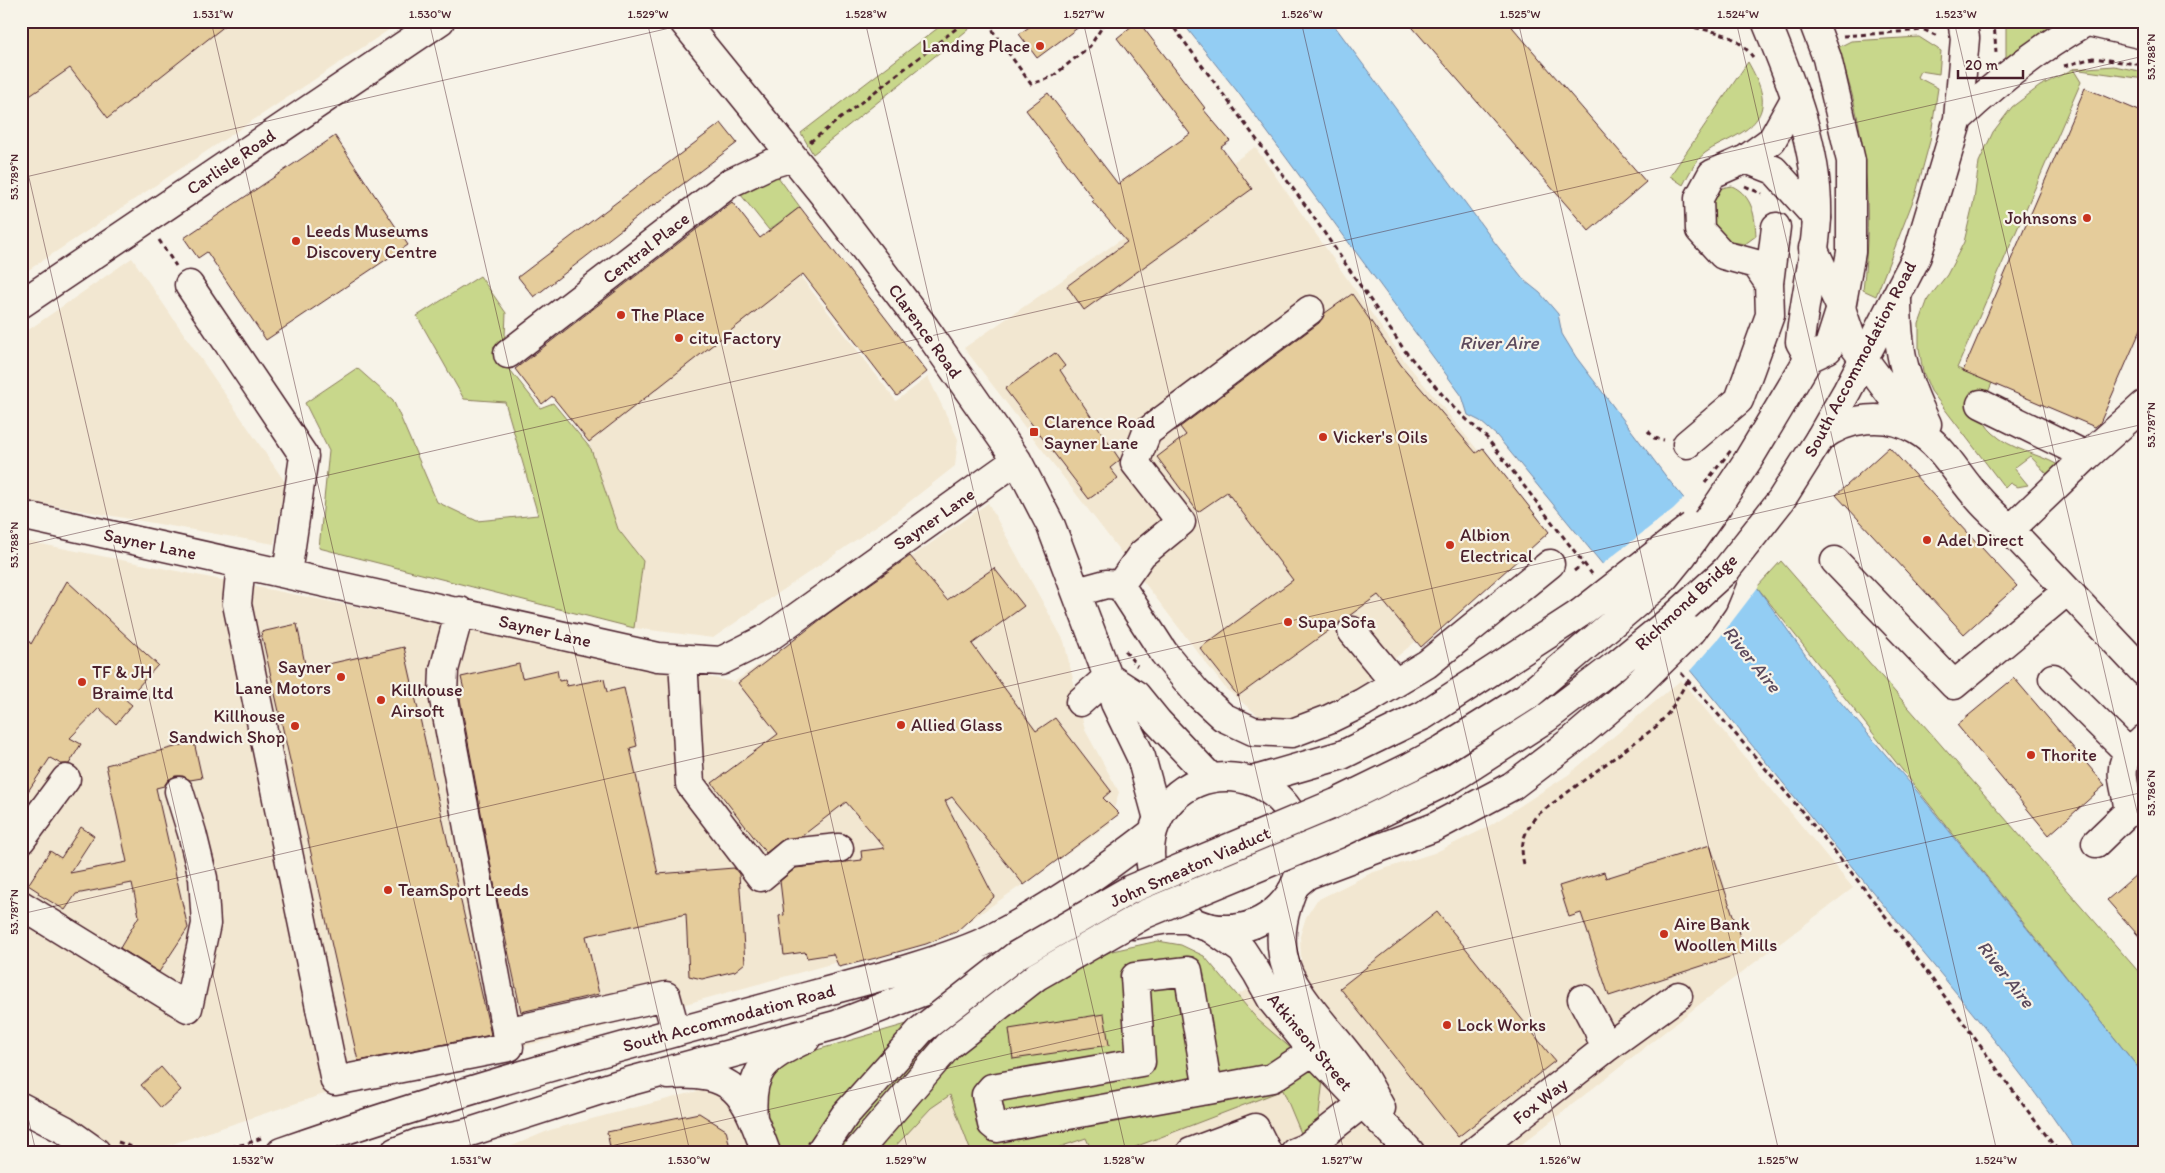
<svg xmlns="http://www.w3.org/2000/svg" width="2165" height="1173" font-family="Itim,sans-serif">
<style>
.built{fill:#f2e7d1}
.green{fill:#c8d78b;stroke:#897b5b}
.water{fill:#93cdf3;stroke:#7687a3}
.pier{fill:#f7f3e8}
.building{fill:#e5cc9b;stroke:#4a1f2b}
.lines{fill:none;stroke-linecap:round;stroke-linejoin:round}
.minor-casing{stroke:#4a1f2b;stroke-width:31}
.major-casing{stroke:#4a1f2b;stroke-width:31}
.highway-casing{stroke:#4a1f2b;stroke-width:31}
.path{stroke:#4a1f2b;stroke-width:3;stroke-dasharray:5 4;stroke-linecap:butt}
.minor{stroke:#f7f3e8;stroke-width:28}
.major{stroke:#f7f3e8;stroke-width:28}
.highway{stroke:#f7f3e8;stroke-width:28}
.highway-bridge-casing{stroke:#4a1f2b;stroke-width:31;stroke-linecap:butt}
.path-bridge{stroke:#4a1f2b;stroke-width:3;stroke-dasharray:5 4;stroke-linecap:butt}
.highway-bridge{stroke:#f7f3e8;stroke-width:28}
.ticks{fill:none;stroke:#4a1f2b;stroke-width:1;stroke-opacity:0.45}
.poi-dot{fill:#c8321e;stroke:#f7f3e8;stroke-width:2}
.labels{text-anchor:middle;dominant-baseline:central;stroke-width:4.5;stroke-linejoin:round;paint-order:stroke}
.poi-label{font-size:18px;fill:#4a1f2b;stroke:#f7f3e8;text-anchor:start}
.street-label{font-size:18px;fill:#4a1f2b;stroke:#f7f3e8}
.water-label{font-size:19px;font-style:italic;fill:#5c4a5d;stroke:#f7f3e8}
.neatline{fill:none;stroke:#4a1f2b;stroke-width:2}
.ticks-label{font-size:12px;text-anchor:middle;fill:#4a1f2b}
</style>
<rect width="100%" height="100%" fill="#f7f3e8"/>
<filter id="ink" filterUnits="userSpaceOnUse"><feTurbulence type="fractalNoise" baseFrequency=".02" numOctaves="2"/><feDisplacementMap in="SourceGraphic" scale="10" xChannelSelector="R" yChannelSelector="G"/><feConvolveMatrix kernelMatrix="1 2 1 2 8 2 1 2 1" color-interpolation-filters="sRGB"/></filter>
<g filter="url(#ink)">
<!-- built -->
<path class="built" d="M21,21h381l-381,254z
M1255,147l149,213 143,175 -195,158 -69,29 -23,-5 -34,-28 -262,-341z
M769,235l127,166 32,-24 30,62 -3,27 -60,47 -182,125 -79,-10 9,-67 -25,-32 -29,-87 -33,-41z
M132,258l153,224 -11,62 -253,-44v-165z
M988,503l76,138 21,89 34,62 -10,33 -151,104 -367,101 -270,65 -173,57h-25l-102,-57v-555l713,142z
M1681,680l172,208 -153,116 -188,148h-1014l52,-22 258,-68 143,-44 207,-77 23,4 23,11 33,39 64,-34 -1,-25 6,-19 11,-17 54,-27 63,-20 52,-25 82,-53z"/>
<!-- green -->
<path class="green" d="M947,21h61l-33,3 -162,130 -12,-21z
M2006,21h74l-54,25 -20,12z
M1919,37l22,14 -2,23 -19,-3 -3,6 21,11 -8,53 -14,52 -40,103 -13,-6c10,-82 4,-165 -26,-242l14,-7z
M1748,62c18,32 24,54 -12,74 -10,6 -22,10 -31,17 -10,8 -16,21 -22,32l-13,-9z
M2114,66l30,6v7l-71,-10 8,13 -124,286 35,15 -13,30c4,7 8,15 14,20 18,17 44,20 65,32l-11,9 -17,-18 -16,12 14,17 -11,2 -7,-4 -5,5 -74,-97 -8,-19 -4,-24v-24l9,-25 19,-24 17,-33 10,-42 5,-38 14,-30 19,-25 28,-21 33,-17z
M773,170l27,37 -31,23 -28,-35z
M1732,186c21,10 23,30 24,50l-11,8 -13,-2 -3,5 -15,-12c-3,-21 -13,-46 18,-49z
M480,276l26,37 -1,23 -12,12 47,60 13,-5 38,46 27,80 25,32 -9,67 -315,-80 10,-97 -24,-48 52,-35 36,32 44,102 40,19 61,-6 -33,-113 -41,-3 -47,-83z
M1781,561l363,417v97l-387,-488z
M1158,941l23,4 23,11 54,64 56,48 9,12 -6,51 -14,7 -20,-48 -161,62h-30l-6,-14 -41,14h-74l-21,-57 -19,13 -41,44h-119l-17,-67 21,-23 260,-75 77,-36z"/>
<!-- water -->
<path class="water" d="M1181,21h150l161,218 33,42 15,12 18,21 4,20 14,23 92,122 89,108 74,104 91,106 222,278v77h-67c-65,-96 -142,-184 -215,-273 -121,-148 -244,-295 -365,-443l-17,-15 -12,-6 -6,-19 -225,-305z"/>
<!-- pier -->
<path class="pier" d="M1685,497l74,89 -39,51 -32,36 -88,-107 73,-57z"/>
<!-- building -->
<path class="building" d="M34,21h197l-123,97 -38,-50 -49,34v-70z
M1038,21h49l-50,37 -18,-24z
M1138,21l67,87 -2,1 27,32 -9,6 31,42 -168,121 -17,-24 60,-44 -35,-41 2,-1 -68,-90 22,-17 70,91 72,-50 -73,-96z
M1407,21h100l139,161 -57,49z
M2085,88l59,25v209l-44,101 -5,4 -132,-56z
M721,123l16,20 -82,62 -1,-1 -120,93 -16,-20z
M335,136l73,109 -142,95 -59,-88 -9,6 -14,-20z
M732,202l28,36 40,-31 127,165 -30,24 -94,-122 -214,168 -37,-46 -10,8 -27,-35z
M1352,294l49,71 75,88 7,-5 66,84 -128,115 -43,-52 -140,101 -38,-48 93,-68 -66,-88 -29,20 -41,-55 29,-22 -6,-8 139,-104 6,-10z
M1055,353l10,13 -5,4 60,90 -10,8 8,10 -29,21 -84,-110z
M1889,447l128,139 -53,48 -128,-139z
M910,556l37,44 47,-32 30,38 -52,38 64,87 19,-13 56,73 -8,7 16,16 -95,71 -72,-88 -7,4 49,96 -38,35 -30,12 -50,14 -37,9 -6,-13 -26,4 -2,-6 -21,3 -5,-39 5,-1 -4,-34 16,-13 66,-8 -1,-9 24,-3 -39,-46 -44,34 -21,5 -15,12 -54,-70 66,-49 -40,-51 91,-70z
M67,581l91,84 -32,35 6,5 -16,19 -17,-16 -29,30 11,6 -12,20h-8l-11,-6 -29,44v-171l10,13z
M297,624l9,45 98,-22 87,388 -133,26 -97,-429z
M519,664l3,14 35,-8 2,11 6,-1 2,6 37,-7 3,13 17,-4 13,58 -7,2 28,126 76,-6 5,6 6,89 -10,8 -33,8 -13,-3 -3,-62 -100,22 13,58 -78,18 -25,-118 -37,-201 5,-3 -3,-13z
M2014,678l91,107 -56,50 -92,-110z
M194,742l8,36 -12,2 -7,-4h-8l-7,4 -4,6 -8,2 32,140 -29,44 -39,-24 19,-32 -7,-33 -56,11 -11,16 -27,-16 1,-2 -11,-7 22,-34 11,7 20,-31 13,9 -24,37 57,-11 -21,-97z
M1710,845l35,107 -136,44 -28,-83 -12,4 -10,-31 45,-14 2,6z
M2144,868v74l-37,-42z
M1437,912l118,149 -97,76 -118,-149z
M1104,1014l5,31 -96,14 -4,-30z
M161,1067l20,23 -20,18 -20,-23z
M699,1113l27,17 5,22h-120l-4,-20z"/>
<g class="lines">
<!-- minor casing -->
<g class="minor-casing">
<path id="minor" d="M683,21l140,173 102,134 92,132 34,66 57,151 7,26 26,54 17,62
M1796,97l-24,43 -26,19 28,11 43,48
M1813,248l28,60 13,38 63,84
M1769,283l7,-56
M189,285l115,171 -17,118
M1897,296c0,53 6,79 30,128
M21,304l419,-283
M508,354l222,-171 40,-19 23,-7
M1981,404l106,52
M1820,438c27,-21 65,-26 96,-8 27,15 42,47 63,69 10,12 22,21 32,32 45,47 89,94 133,141
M1687,444l52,-44 31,-85 -1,-32 -13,-19 -33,-9 -23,-25 -1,-32 13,-24 34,-15
M21,515l637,142 63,4 48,-24 248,-177
M2010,530l77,-74 57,-51
M1835,561l119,124 113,-94
M241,564l-4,40 98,477 174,-34 -66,-353 1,-24 16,-59
M1120,585l22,-31 39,-32 -46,-59 12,-31 163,-122
M1077,592l29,-8 14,1 44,68 33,40 26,24 30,14 39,2 37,-14 33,-16 65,-39 123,-100
M1352,631l43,52
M683,659l7,125 71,93 29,-24 49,-5
M1108,677l28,18 22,27 53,56
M2053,678l77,76
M1080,702l28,-25
M21,840l45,-61
M2096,843l32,-31c1,-17 -10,-35 -3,-52 3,-7 13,-15 19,-21
M1292,891c-8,21 -13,41 -9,64 6,39 56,83 77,116 8,12 14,25 21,37
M21,905l167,103 18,-84 -3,-46 -11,-45 -13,-42
M1209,927l33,23 15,23 16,29 40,49 97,101
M1582,999l16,30 7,20
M506,1032l160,-36 10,36
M668,1075c69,-4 76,18 98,77
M1208,1090l-20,-119 -53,6 6,85 -149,26 -6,7 6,29 5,4 204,-37 7,-1 64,-12 41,-27
M753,1118c-4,-48 11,-60 53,-79
M1191,1152l64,-24 12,24
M1295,1152l12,-5 56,-44
M1474,1152l131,-103 73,-53"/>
</g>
<!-- major casing -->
<g class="major-casing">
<path id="major" d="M1150 853a76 76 0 1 1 152 0a76 76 0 1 1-152 0Z
M1133,925l35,-6h21
M21,1107l44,23 31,22
M281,1152c202,-71 410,-124 617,-180 31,-10 64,-19 94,-34 55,-28 111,-67 160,-105
M395,1152l23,-9 49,-10 149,-48 220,-60 83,-32 175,-57"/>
</g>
<!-- highway casing -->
<g class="highway-casing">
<path id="highway" d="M1766,21c26,63 53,128 51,197 -2,42 -13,83 -17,124l9,16
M2084,21l60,14
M1958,119c39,-37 80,-70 128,-97
M1809,358l19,-9 13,-41 10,-56v-91l-24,-103 -14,-37
M1718,505l30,-45 61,-102
M1692,631l21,-30 13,-31 55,-70 39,-62 27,-47 70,-135 41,-137 7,-81 -3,-17
M1252,781l90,-26 82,-40 155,-101
M1295,885l12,-10 128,-48 77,-41 62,-47 61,-52"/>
</g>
<!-- path -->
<path class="path" d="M989,21l5,12 37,51 21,-7 38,-31 16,-25
M1169,21l139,188 97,142 48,56 34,31 105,136
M1693,21l-1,6c28,6 42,6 61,30
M1994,21l2,32
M1843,36l81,-6 16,7
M2064,66l29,-8 51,7
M810,142l156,-121
M1745,186l17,8
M159,240l17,26
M1648,431l6,7 10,2
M1574,571l9,-7
M1125,651l12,15
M1681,673c61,68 121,136 177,208 70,88 132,182 201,271
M1524,864c-5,-20 1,-33 13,-49l120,-89 13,-15 18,-31
M118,1142l28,10
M168,1152h36l42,-8 15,-6"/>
<!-- minor -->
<use href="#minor" class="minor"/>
<!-- major -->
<use href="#major" class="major"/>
<!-- highway -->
<use href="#highway" class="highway"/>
<!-- highway-bridge casing -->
<g class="highway-bridge-casing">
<path id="highway-bridge" d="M1579,614l113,-88
M1635,687l57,-56
M820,1152l25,-37 76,-85 96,-75 114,-66 205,-86 74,-36 33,-18 83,-52 134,-114 22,-27 36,-51
M857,1152l92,-107 88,-69 108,-62 193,-80 115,-56 92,-59 72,-55 55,-45 54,-49"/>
</g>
<!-- path-bridge -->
<path class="path-bridge" d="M1705,483l27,-34"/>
<!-- highway-bridge -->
<use href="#highway-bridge" class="highway-bridge"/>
</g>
</g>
<!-- ticks -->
<path class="ticks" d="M211,21l261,1131M429,21l261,1131M647,21l261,1131M865,21l261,1131M1083,21l261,1131M1301,21l261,1131M1518,21l261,1131M1736,21l261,1131M1954,21l190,821M21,143l233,1009M21,178l679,-157M21,546l2123,-490M21,914l2123,-490M21,1087l15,65M585,1152l1559,-360"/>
<!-- markers -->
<g class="poi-dot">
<circle cx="1040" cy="46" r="5"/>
<circle cx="2087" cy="218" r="5"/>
<circle cx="296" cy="241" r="5"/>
<circle cx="621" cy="315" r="5"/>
<circle cx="679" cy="338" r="5"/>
<rect x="1029" y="427" width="10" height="10" rx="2.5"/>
<circle cx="1323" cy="437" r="5"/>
<circle cx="1927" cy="540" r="5"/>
<circle cx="1450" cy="545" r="5"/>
<circle cx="1288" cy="622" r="5"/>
<circle cx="341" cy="677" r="5"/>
<circle cx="82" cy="682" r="5"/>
<circle cx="381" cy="700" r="5"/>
<circle cx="901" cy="725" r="5"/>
<circle cx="295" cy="726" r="5"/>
<circle cx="2031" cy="755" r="5"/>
<circle cx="388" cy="890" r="5"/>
<circle cx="1664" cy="934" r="5"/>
<circle cx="1447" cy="1025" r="5"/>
</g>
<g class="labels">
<!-- poi labels -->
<g class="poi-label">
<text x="1030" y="46" text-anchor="end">Landing Place</text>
<text x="2077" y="218" text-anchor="end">Johnsons</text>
<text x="306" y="231">Leeds Museums<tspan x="306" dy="21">Discovery Centre</tspan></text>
<text x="631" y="315">The Place</text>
<text x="689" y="338">citu Factory</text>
<text x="1044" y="422">Clarence Road<tspan x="1044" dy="21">Sayner Lane</tspan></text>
<text x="1333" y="437">Vicker's Oils</text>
<text x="1460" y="535">Albion<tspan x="1460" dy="21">Electrical</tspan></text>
<text x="1937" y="540">Adel Direct</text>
<text x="1298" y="622">Supa Sofa</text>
<text x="331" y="667" text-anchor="end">Sayner<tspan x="331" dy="21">Lane Motors</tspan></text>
<text x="92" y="672">TF &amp; JH<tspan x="92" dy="21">Braime ltd</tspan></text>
<text x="391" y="690">Killhouse<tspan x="391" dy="21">Airsoft</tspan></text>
<text x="285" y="716" text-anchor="end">Killhouse<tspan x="285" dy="21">Sandwich Shop</tspan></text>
<text x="911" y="725">Allied Glass</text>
<text x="2041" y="755">Thorite</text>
<text x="398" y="890">TeamSport Leeds</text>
<text x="1674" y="924">Aire Bank<tspan x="1674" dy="21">Woollen Mills</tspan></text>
<text x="1457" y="1025">Lock Works</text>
</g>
<!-- street labels -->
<g class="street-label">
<text transform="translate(231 162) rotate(-34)">Carlisle Road</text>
<text transform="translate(646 248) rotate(-38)">Central Place</text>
<text transform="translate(925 331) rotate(54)">Clarence Road</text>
<text transform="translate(1860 359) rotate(-62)">South Accommodation Road</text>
<text transform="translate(934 519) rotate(-35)">Sayner Lane</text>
<text transform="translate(150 544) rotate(12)">Sayner Lane</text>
<text transform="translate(1686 602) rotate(-43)">Richmond Bridge</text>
<text transform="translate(545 631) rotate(13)">Sayner Lane</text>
<text transform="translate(1190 867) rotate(-24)">John Smeaton Viaduct</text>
<text transform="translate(729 1018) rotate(-15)">South Accommodation Road</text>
<text transform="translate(1310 1042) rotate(50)">Atkinson Street</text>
<text transform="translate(1540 1101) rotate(-38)">Fox Way</text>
</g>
<!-- water labels -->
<g class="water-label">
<text x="1499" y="342">River Aire</text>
<text transform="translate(1752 659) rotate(51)">River Aire</text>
<text transform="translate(2006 974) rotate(52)">River Aire</text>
</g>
</g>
<!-- margin -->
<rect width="2165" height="1173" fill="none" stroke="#f7f3e8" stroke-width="55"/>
<!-- scale -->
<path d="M1958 70v8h65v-8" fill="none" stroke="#4a1f2b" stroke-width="2.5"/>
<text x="1965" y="70" font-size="15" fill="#4a1f2b" stroke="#f7f3e8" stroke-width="4" paint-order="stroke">20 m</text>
<rect x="28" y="28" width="2110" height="1118" class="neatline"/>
<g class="ticks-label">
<text x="213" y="18">1.531°W</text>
<text x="430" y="18">1.530°W</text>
<text x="648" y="18">1.529°W</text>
<text x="866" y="18">1.528°W</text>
<text x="1084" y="18">1.527°W</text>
<text x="1302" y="18">1.526°W</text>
<text x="1520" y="18">1.525°W</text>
<text x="1738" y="18">1.524°W</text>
<text x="1956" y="18">1.523°W</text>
<text transform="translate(2151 57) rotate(-90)" y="4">53.788°N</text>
<text transform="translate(14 177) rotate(-90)" y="4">53.789°N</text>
<text transform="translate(2151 425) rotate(-90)" y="4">53.787°N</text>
<text transform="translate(14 545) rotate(-90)" y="4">53.788°N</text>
<text transform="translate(2151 793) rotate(-90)" y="4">53.786°N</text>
<text transform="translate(14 912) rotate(-90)" y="4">53.787°N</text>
<text x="253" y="1164">1.532°W</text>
<text x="471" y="1164">1.531°W</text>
<text x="689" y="1164">1.530°W</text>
<text x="906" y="1164">1.529°W</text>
<text x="1124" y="1164">1.528°W</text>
<text x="1342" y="1164">1.527°W</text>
<text x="1560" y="1164">1.526°W</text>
<text x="1778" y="1164">1.525°W</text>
<text x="1996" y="1164">1.524°W</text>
</g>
</svg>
